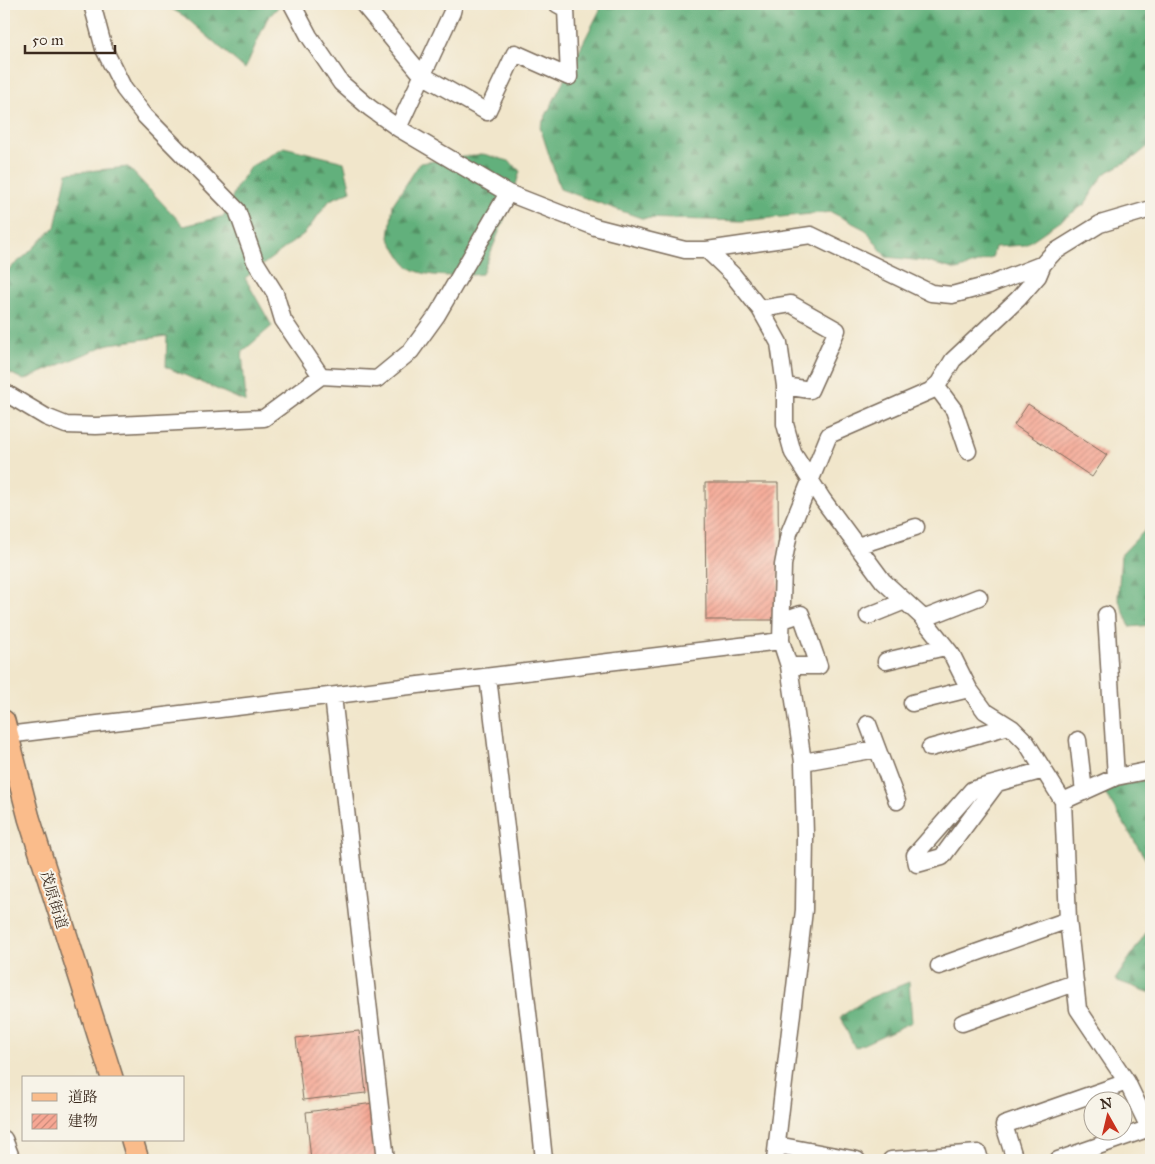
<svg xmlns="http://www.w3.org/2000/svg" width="1155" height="1164" font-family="'IM FELL Great Primer','Noto Serif JP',serif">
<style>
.forest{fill:url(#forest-firs);stroke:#4e6d4c}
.building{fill:url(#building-hatch)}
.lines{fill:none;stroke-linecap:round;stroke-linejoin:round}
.minor-casing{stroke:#7b6c5b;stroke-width:19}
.major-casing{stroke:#7b6c5b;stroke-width:24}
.minor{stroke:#fff;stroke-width:16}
.major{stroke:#fabc8b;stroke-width:21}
.labels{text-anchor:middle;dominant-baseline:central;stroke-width:4;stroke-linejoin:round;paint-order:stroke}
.street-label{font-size:15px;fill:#3b2a1e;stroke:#f7f3e8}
</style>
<defs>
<pattern id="forest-firs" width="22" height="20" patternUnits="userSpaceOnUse" patternTransform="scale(1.25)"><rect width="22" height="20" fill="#62b07b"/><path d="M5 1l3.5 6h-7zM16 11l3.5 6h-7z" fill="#528f64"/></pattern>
<pattern id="building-hatch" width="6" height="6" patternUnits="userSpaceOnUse" patternTransform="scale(1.25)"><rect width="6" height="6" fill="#f6a794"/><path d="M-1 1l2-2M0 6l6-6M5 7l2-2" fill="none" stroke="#c88878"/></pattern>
</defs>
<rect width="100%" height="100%" fill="#f7f3e8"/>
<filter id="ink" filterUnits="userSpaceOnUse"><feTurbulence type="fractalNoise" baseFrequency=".02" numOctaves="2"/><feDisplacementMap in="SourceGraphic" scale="10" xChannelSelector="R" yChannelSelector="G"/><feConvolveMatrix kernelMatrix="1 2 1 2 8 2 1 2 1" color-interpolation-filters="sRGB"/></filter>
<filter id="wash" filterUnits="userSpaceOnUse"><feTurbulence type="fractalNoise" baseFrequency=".0096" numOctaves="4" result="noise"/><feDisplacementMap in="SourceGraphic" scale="20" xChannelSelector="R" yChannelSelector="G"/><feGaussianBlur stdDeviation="1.12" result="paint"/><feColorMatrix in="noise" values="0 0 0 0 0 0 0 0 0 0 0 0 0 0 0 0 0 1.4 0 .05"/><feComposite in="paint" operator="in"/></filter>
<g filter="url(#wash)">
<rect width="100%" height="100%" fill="#f1e6cb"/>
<!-- forest -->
<path class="forest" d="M163,4h118l-14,15 -22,50 -61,-53z
M603,4h548v140l-16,13 -31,17 -19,30 -60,41 -30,2 -3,11 -35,12 -34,-9 -37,-4 -20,-27 -35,-18 -90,9 -100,-3 -81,-29 -20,-62z
M284,147l60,15 7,29 -21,9 -25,33 -60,45 27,48 -30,26 4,50 -80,-35 1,-31 -58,8 -85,36 -20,-10v-97l21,-17 30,-29 12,-54 61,-6 56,59 40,-10 12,-28 14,-21z
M483,154l26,7 11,10 -10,34 -28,69c-19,2 -57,5 -73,-7 -6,-5 -15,-21 -20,-29l4,-34 27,-41z
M1151,524v101l-21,2 -12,-29 3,-43z
M1151,778v90l-48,-78z
M1151,925v68l-36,-13z
M909,982l3,40 -57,26 -15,-31 27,-18z"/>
<g id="blocks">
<!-- building -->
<path class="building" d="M1028,404l79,51 -15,22 -78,-52z
M705,483h73l1,137h-73z
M359,1031l7,62 -63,7 -7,-62z
M374,1103l7,57h-70l-5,-48z"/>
</g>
</g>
<g filter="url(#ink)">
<use href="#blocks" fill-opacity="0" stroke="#7b6c5b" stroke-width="1"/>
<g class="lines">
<!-- minor casing -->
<g class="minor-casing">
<path id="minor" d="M92,4l12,45 20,40 21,27 92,94 18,51 20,32 8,27 38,56
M292,4l17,32 32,47 29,25 28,20 110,65 87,34 90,23h22l104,-15 120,58 21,2 37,-10 54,-21
M363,4l59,71 65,37 28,-59 54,24 -3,-68 -9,-5
M398,128l54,-116 2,-8
M707,250l26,25 27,34 19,34 6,43v38l8,29 30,47 60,81 38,35 31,39 17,34 16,22 27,17 14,14 37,59 5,119 10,89 49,73 24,50
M760,309l31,-5 46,26 -27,60 -25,-4
M936,386l18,24 14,41
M4,392l42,25 20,8 30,1 168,-8 57,-42 56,3 34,-28 26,-36 71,-122
M857,546l59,-19
M1106,615l10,162
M868,616l37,-15
M923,619l56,-22
M783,620l18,-6 18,52h-30
M886,661l59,-14
M488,677l47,394 9,89
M333,696l53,464
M912,703l57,-14
M868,724l29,77
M7,735l774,-94
M1078,740l6,52
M930,748l79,-22
M803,762l74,-13
M997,783l-55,74 -25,7 -2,-9 57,-65 72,-20
M1063,801l53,-24 35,-7
M939,966l129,-46
M962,1023l112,-40
M4,1139l8,21
M777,1145l80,15
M775,1160l29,-250 1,-75 -2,-73 -14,-96 -8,-25 2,-76 6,-32 40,-98 101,-44 9,-8 14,-23 65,-61 20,-23 5,-12 10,-11 47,-29 51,-15
M891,1160l87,-7 2,7
M1015,1160l-11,-35 123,-43
M1058,1160l92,-32"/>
</g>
<!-- major casing -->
<g class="major-casing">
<path id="major" d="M4,721l25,97 83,260
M132,1140l6,20"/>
</g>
<!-- minor -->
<use href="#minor" class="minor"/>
<!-- major -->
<use href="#major" class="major"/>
</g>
</g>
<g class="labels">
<!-- street labels -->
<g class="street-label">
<text transform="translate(54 900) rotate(73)">茂原街道</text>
</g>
</g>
<!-- margin -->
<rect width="1155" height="1164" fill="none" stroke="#f7f3e8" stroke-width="20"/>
<!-- legend -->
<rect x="22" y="1076" width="162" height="65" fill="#f7f3e8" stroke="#aca397"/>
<rect x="32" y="1093" width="25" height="8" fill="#fabc8b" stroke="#aca397"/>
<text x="68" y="1102" font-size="15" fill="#3b2a1e">道路</text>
<rect x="32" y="1114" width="25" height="15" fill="url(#building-hatch)" stroke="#aca397"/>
<text x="68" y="1126" font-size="15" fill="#3b2a1e">建物</text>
<!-- north arrow -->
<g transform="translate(1108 1116) rotate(352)"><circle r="24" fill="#f7f3e8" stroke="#aca397"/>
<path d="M0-4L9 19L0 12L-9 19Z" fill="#c8321e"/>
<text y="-8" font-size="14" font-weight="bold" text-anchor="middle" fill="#3b2a1e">N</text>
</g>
<!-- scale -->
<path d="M25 45v8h90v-8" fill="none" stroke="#3b2a1e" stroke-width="2.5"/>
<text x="32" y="45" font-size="15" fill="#3b2a1e" stroke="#f7f3e8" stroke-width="4" paint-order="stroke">50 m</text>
</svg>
